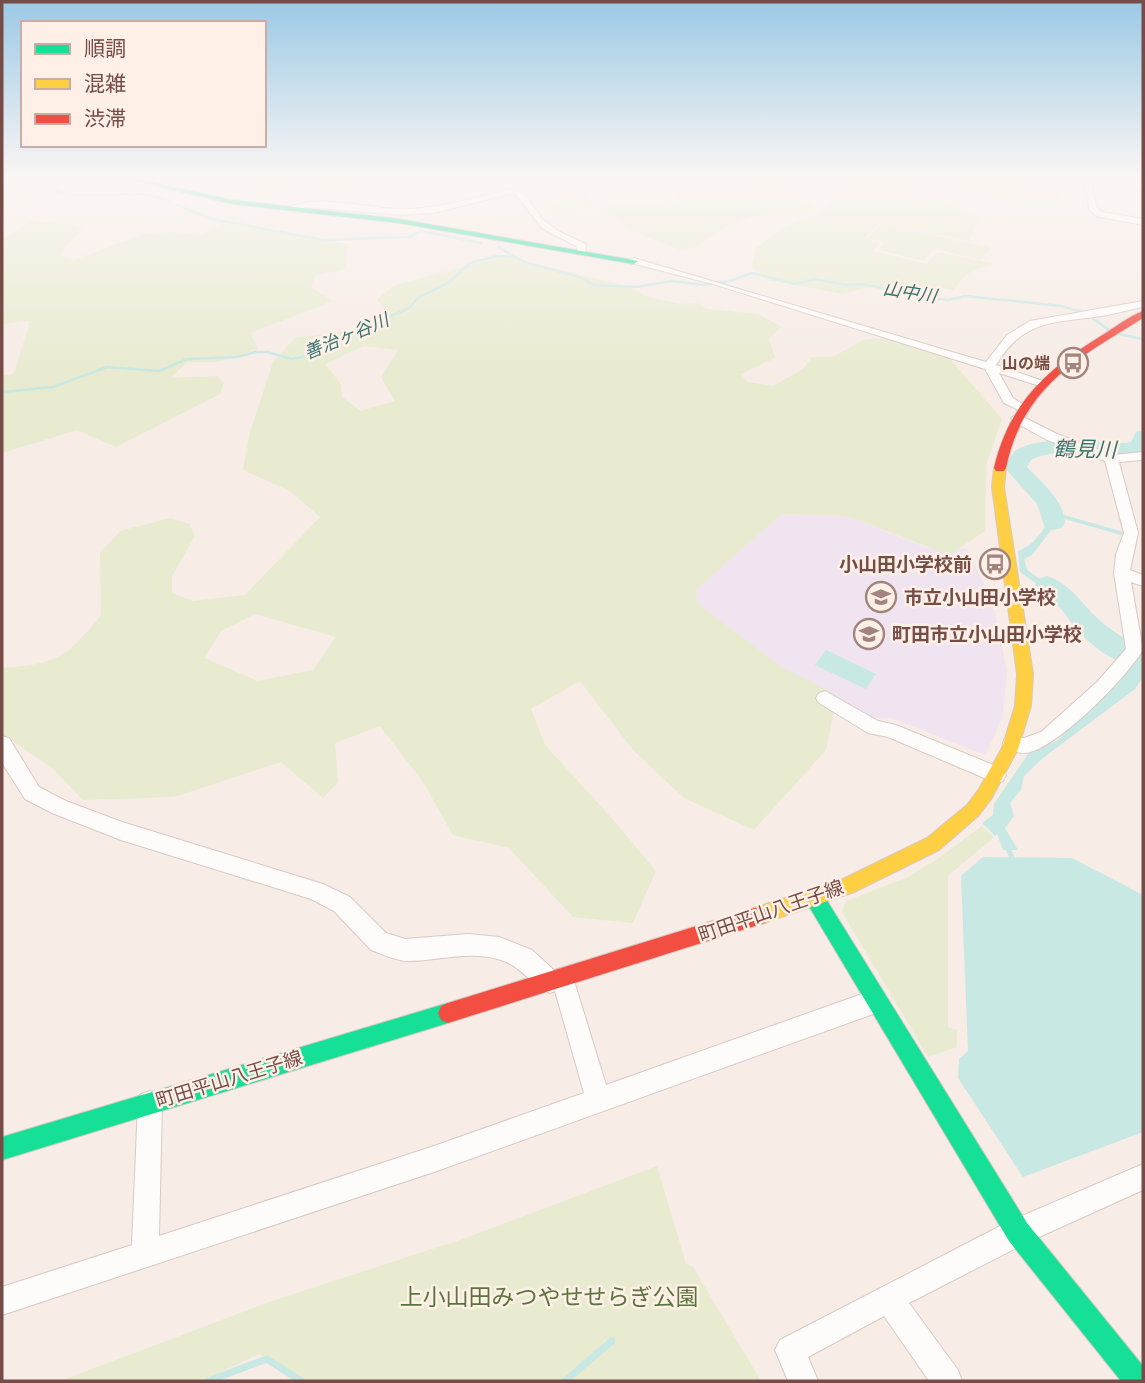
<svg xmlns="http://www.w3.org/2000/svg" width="1145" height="1383" font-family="Poppins,'Noto Sans JP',sans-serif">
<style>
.education{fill:#efe4f0}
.green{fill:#e8ebd0;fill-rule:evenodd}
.water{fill:#c8e8e3}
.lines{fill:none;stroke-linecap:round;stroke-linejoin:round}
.stream-far3{stroke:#c8e8e3;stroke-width:2.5}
.stream-far2{stroke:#c8e8e3;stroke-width:3.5}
.stream-far1{stroke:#c8e8e3;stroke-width:5}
.stream{stroke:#c8e8e3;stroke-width:7}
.river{fill:#c8e8e3;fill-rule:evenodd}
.street-casing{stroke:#d8c9c4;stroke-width:2}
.fast-casing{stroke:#d7c8c3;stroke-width:2}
.slow-casing{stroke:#d7c8c3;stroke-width:2}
.jam-casing{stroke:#d7c8c3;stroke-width:2}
.street{fill:#fefcfb;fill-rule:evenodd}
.fast{fill:#16e098;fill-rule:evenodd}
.slow{fill:#ffcf43;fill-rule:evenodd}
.jam{fill:#f24e42;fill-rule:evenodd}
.labels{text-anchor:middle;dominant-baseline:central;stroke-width:5;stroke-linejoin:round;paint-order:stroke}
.far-poi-label{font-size:16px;font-weight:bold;fill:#754c46;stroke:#fff0e7;text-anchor:end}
.far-water-label{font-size:18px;font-style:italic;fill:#377470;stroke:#fff0e7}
.poi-label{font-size:19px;font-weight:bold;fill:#754c46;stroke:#fff0e7;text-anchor:start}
.street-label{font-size:19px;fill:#754c46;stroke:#fff0e7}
.water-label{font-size:21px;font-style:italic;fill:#377470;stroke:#fff0e7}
.near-park-label{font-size:23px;fill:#5a753c;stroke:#fff0e7}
</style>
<rect width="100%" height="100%" fill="#f7ece6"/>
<!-- education -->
<path class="education" d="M781,514l66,2 80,32 40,1 25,51 15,71 -5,48 -17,36 -93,-37 -27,-1 -80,-47 -88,-67 -1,-13z"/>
<!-- green -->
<path class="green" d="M2,176h32l3,9 13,7 -45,6 1,13 -4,1z
M137,176h274c-28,2 -48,6 -71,22 -29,-15 -52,-8 -82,2l-3,-7 -42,-5 -10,-11 -31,4z
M555,176h222l-3,4 38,24v7l-61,6 -23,8 -32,22 -15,3 -40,-15 -17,-10 -2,-6 -23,-8 12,-6 61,1 4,-13 -25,-6 -57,2 -8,10 5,4c-13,11 -29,12 -44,6l14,-12 -13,-8 -5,-9z
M854,176h62l-9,11 7,8 37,6 1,6 27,11 -10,23 -88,-19 -17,16 14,4 1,3 -5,6 52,13 12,-12 58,12c-20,5 -32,8 -42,26l-28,-5h-30l-28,2 -25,7 -76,-14 -15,-13 4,-19 27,-20 42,-17 12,-22z
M920,176h55l37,6v-3l-25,-3h89l4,15 -19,3 -1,7 -13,8 -36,-3 -18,-7 -79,-14z
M34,220c16,7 36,-1 49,9l-16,15 -7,12 14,4 70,-26 29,-2 27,3 25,-12 123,21 -3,25 -30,7 -4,11 22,14 -82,32 7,16 -40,13h-31l-16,16 46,-2 7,7 -4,11 -104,53 -39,-17 -75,23v-77l12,-2 16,-53 -28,3v-84z
M882,223l108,25 -9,12 -47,-11 -10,12 -46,-11 7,-8 -17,-4z
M497,258h16l106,26 20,7 6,5 35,8 17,-1 10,6 52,5 23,13 -13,11 6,20 -34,16 6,8 26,4 30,-17 9,-12h21l30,-17 20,-2 67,21 52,60 -16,46 -1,66 -36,24 -102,-39 -66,-2 -85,76 1,13 83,63 57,29 -11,55 -72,80 -70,-32 -51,-48 -53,-69 -49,28 14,36 72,79 39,47 -23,52 -60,-6 -64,-69 -56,-13 -30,-53 -43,-56 -45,17 3,39 -15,16 -42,-36 -107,35 -91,3 -32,-33 -49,-33v-66c56,-4 64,-10 99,-53l-1,-62 20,-22 50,-13 19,6 6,12 -23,40v17l21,8 52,-6 75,-78 -30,-26 -47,-21 7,-38 23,-70 22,-24 58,-8 32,-19 -8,-12 18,-14zM364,346l34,4 -17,27 14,24 -34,10 -19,-14 -1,-13 -16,-20zM255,614l81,23 -23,33 -55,11 -54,-23 17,-27z
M982,826l12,11 -46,39v151l9,3v17l-29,10 -86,-145 4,-11 60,-23 30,-18z
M657,1166l29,98 7,3 68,114h-468l-34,-27 -57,27h-142l212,-80 191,-62z"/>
<!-- water -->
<path class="water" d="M1143,432v17c-37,19 -82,-11 -120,3l-3,7c7,24 36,36 39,61l-27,35 -8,4 3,11 44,31 21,28 51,30v18l-8,12 -92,69 -19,18 -3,14 -11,13 4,13 -9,12 13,22h-15l-6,-16 -2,2 -13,-13 11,-8 1,-11 34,-50 30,-14 76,-78 -35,-22 -14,-12 -17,-22 -48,-34 -2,-21c15,-5 26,-20 33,-35l-11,-20 -28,-35 2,-10c35,-16 77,2 115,-2l7,-4 2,-9z
M826,650l50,24 -10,15 -51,-24z
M983,857l89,1 71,37v237l-120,45 -65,-99 1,-19 9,-8 -7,-175z"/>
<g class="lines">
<!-- stream-far3 -->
<path class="stream-far3" d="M41,176c10,30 78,16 103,18 9,1 19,5 27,8
M177,205l35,14 111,21 87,-3 11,-6 60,12
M498,247l26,15 55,15 15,8 42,2 35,-6 32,4 27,-4 22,-8 43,11 19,-5 34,6 14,-1 70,14 16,2 17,-4 96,10 21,6
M1091,317l18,13
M1119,334l24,5
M2,392l51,-5 54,-20 52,4 28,-12 50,-2 19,-5h11l24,7 11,-2 107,-49 10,-11 29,-14 22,-20 27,-7 15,1"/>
<!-- stream-far2 -->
<path class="stream-far2" d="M1054,514l70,20"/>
<!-- stream-far1 -->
<path class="stream-far1" d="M1006,845l6,12"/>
<!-- stream -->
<path class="stream" d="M208,1381l59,-22 34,22
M565,1381l47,-40"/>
<!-- river -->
<path class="river" d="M1143,430v22c-35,9 -82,-8 -112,8l-4,7c15,16 37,33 38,56l-4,5 -8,2 -8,-2 -8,-24 -32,-36c3,-5 5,-11 8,-14 20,-22 86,-10 114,-11l4,-1 5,-10z
M1047,576c22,7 32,24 47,39 13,13 30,23 46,33l3,7 -3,7c-22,7 -50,-18 -65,-34 -6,-7 -9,-15 -16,-21 -9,-8 -19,-12 -24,-22l3,-6z"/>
<!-- street casing -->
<g class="street-casing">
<path id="street" d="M504,176h8l31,44 17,12 26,12 -1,9h-6l-3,-7 -33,-17 -29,-36 -81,20 -33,2 -94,-8 -13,5 -4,-3c22,-17 82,0 111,0 38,1 75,-12 111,-20z
M1081,176l47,1 15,8v7l-17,-11 -36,-3 7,30 5,4 41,7v6l-47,-9 -7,-7 -2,-18z
M634,258l352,104 21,-27 23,-14 113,-20v6c-16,3 -32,8 -48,10 -46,6 -73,5 -99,48l53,18 -6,4 -44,-14 14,25 16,10 -6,4 -19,-9 -19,-34 -272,-85 -82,-21 -2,-2z
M1017,414l40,20 55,21 31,-3v8l-24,2 19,71 -8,37 13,5v11l-12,-4 12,68c-16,27 -86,99 -117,103 -6,1 -14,-3 -21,-5l-2,-5 2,-5 7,-3 12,3 17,-6 56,-50 29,-33 -12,-76 2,-19 8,-21 -19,-72 -58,-21 -34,-19 -2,-3z
M825,691l53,30 18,4 107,44 3,6 -3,6 -7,2 -108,-46 -20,-4 -49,-30 -3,-5 3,-5z
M2,736l7,2 30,49 27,14 56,21 201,62 27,13 36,36 19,6 63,-5 31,3 33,13 23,21 8,-3 8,3 35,114 270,-96 8,4 4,8 -4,8 -8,4 -442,159 -432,143v-28l130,-42 6,-142 3,-9 9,-3 9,3 3,9 -3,133 275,-90 150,-53 -29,-102 -5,2c-19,-8 -29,-27 -49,-33 -30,-10 -63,1 -93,1 -12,0 -26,-7 -37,-11l-37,-39 -23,-12 -190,-59 -69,-27 -27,-14 -23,-36z
M1143,1164v26l-115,52 -119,61 49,67 4,11h-33l-45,-65 -76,41 10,24h-30l-13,-31 5,-10 228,-118z"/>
</g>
<!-- fast casing -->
<g class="fast-casing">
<path id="fast" d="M115,176h11l106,24 167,19 239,42 -4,3 -235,-41 -167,-19z
M814,888l7,3 206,332 116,143v15h-22l-112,-140 -202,-338 -3,-6 3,-6z
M448,1003l7,3 3,7 -3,7 -7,3 -446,137v-23z"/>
</g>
<!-- slow casing -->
<g class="slow-casing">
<path id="slow" d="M1000,464l6,4 -2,19 29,187 -2,32 -13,43 -27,50 -12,16 -40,35 -85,42 -96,33 -7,-2 -3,-7 3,-7 92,-30 84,-41 40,-33 12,-16 23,-41 13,-42 2,-32 -25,-187 2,-19z"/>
</g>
<!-- jam casing -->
<g class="jam-casing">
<path id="jam" d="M1143,311v7c-66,41 -120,68 -137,150l-2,3h-8l-2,-3c15,-64 52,-98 107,-132 13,-8 27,-19 42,-25z
M758,907l7,2 3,7 -3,7 -7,2 -310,98 -7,-3 -3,-7 3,-7 7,-3z"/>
</g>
<!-- street -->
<use href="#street" class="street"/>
<!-- fast -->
<use href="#fast" class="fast"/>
<!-- slow -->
<use href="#slow" class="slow"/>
<!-- jam -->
<use href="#jam" class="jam"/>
</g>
<!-- sky -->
<linearGradient id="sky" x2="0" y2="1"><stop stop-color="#9bc9e6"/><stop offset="0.48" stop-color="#fbf6f4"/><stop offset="1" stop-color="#fbf6f4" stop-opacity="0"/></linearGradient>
<rect width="1145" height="369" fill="url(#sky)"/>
<!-- icons -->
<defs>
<g id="bus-ring" transform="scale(1.575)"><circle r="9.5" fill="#fff0e7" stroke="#a2847e" stroke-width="1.5"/><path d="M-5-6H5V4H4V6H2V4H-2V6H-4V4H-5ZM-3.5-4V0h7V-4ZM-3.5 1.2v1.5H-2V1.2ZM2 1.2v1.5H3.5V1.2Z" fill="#a2847e"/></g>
<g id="school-ring" transform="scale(1.575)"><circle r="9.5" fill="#fff0e7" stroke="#a2847e" stroke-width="1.5"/><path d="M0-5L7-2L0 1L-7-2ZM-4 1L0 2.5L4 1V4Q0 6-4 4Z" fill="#a2847e"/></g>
</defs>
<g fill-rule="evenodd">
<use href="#bus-ring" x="1073" y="363"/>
<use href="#bus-ring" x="995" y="564"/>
<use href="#school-ring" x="881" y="597"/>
<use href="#school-ring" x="869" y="634"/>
</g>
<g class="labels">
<!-- far-poi labels -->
<g class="far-poi-label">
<text x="1050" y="363">山の端</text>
</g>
<!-- far-water labels -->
<g class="far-water-label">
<text transform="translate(910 292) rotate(9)">山中川</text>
<text transform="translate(346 336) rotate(-23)">善治ヶ谷川</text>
</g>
<!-- poi labels -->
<g class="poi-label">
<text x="972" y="564" text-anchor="end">小山田小学校前</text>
<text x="904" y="597">市立小山田小学校</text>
<text x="892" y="634">町田市立小山田小学校</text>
</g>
<!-- street labels -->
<g class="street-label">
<text transform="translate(771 911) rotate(-19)">町田平山八王子線</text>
<text transform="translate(229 1079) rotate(-17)">町田平山八王子線</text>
</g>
<!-- water labels -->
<g class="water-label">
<text transform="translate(1085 449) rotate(1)">鶴見川</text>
</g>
<!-- near-park labels -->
<g class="near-park-label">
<text x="549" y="1297">上小山田みつやせせらぎ公園</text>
</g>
</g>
<!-- border -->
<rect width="1145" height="1383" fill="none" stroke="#754c46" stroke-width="7"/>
<!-- legend -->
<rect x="21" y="21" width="245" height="126" fill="#fff0e7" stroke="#c8aea7" stroke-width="2"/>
<rect x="35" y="44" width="35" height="10" fill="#16e098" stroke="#c8aea7" stroke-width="2"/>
<text x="84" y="56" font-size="21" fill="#754c46">順調</text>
<rect x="35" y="79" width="35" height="10" fill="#ffcf43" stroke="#c8aea7" stroke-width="2"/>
<text x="84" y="91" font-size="21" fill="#754c46">混雑</text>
<rect x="35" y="114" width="35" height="10" fill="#f24e42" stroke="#c8aea7" stroke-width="2"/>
<text x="84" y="126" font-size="21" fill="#754c46">渋滞</text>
</svg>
